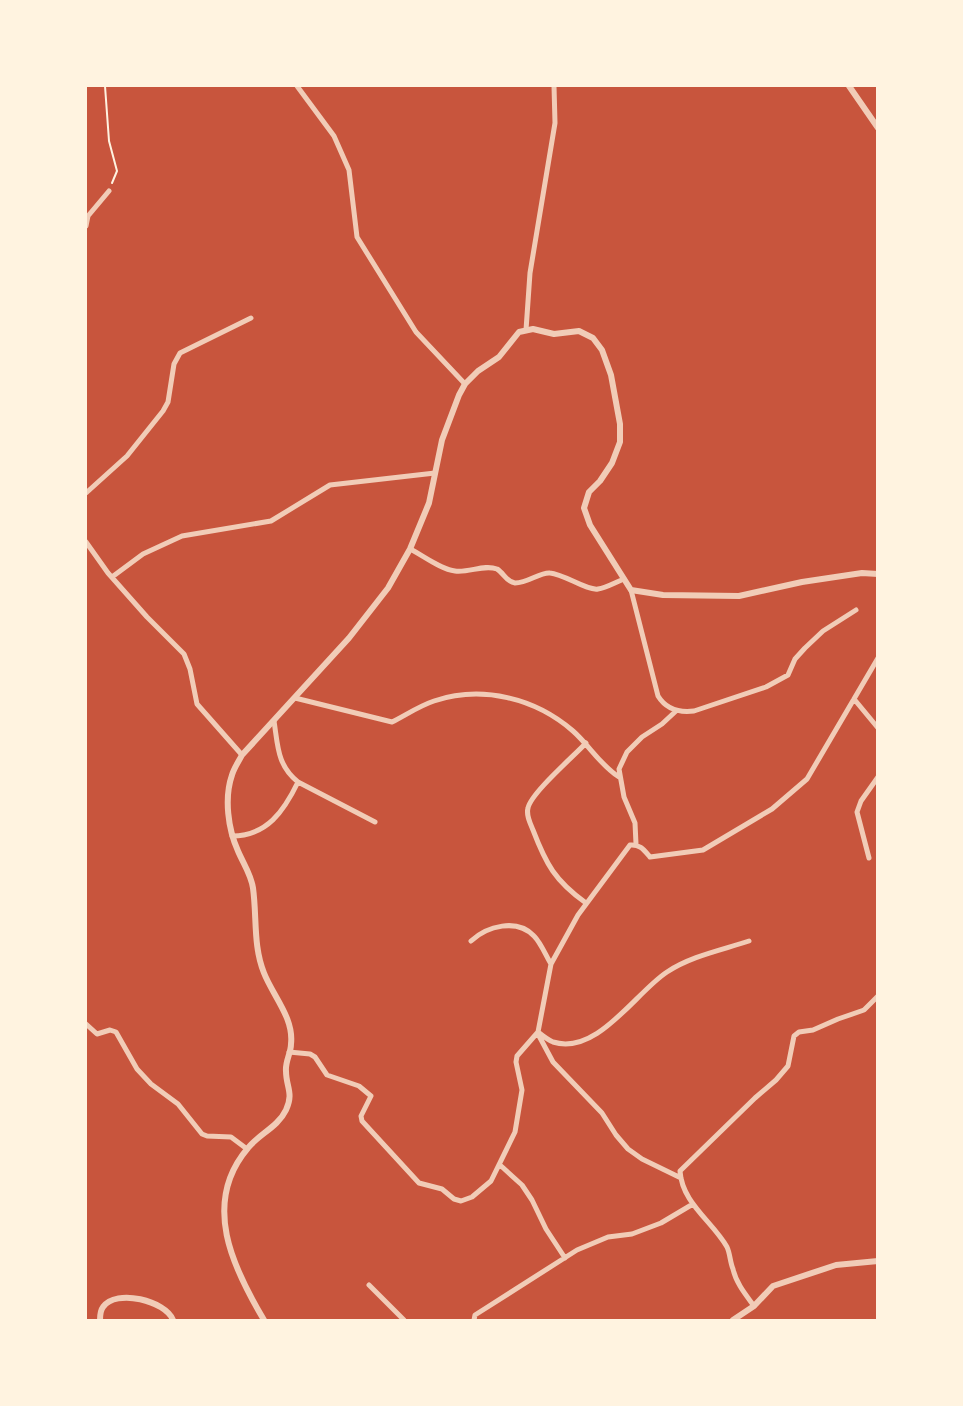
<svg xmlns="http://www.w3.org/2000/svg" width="963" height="1406" font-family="'Varela Round',sans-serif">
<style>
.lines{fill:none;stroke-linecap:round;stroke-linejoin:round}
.path{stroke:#fff3e0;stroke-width:2}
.minor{stroke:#f1ccb7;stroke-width:5}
.tertiary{stroke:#f1ccb7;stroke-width:6}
</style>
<rect width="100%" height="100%" fill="#c8553d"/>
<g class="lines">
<!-- path -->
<path class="path" d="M105,86l4,55 8,30 -5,12"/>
<!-- minor -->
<path class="minor" d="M297,86l37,50 15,34 8,67 59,95 49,52
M86,226l2,-10 21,-25
M526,330l4,-57 25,-150 -1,-37
M86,493l41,-37 36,-45 5,-9 6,-38 6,-11 71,-35
M86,542l22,31 39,44 37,37 6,15 7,35 45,51
M410,549c14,7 30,20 45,22 14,2 29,-7 42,-2 7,4 9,13 18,14 13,0 25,-11 35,-10 14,1 37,18 48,16 8,-1 18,-7 26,-10
M112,577l31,-23 39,-18 89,-15 59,-36 105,-12
M631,590l27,106c8,13 20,17 36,15l72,-24 22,-12 7,-16 10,-11 18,-17 33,-21
M295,698l97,24c14,-7 27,-16 42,-21 48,-16 101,-3 139,30 16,14 27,34 46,46
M854,699l24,29
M274,721c4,25 3,44 24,61l77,40
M232,836c35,0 52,-25 66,-54
M636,844l-1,-21 -11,-26 -5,-28 8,-17 15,-15 20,-13 14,-13
M869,858l-12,-46 4,-11 17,-24
M586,903c-31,-22 -40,-39 -53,-73 -3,-7 -7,-15 -5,-22 3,-15 46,-52 58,-65
M471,941c16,-15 46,-23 63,-5 7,7 12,20 17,28
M86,1024l11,10 13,-4 6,2 21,37 14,15 27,20 24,30 5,2 24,1 16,12
M538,1032c5,4 10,8 15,10 44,14 83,-50 114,-70 24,-16 55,-22 82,-31
M538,1034l15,28 49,51 14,22 12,14 14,10 39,19
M289,1052l21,2 5,3 12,18 32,11 12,10 -10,20 1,5 57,62 23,6 12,10 7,2 11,-4 19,-16 24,-49 7,-42 -6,-28 1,-6 21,-24 13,-68 27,-49 52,-70c10,-1 14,5 20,12l53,-7 69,-41 35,-30 71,-121
M500,1165l22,20 10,15 14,29 19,29
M369,1285l35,35
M754,1306c-8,-11 -18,-23 -21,-37 -3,-7 -3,-16 -6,-22 -15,-26 -45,-44 -47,-76l75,-73 21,-18 12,-14 6,-30 5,-4 14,-2 25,-11 26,-9 14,-14
M474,1320l1,-5 102,-65 31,-13 24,-3 29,-11 32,-19"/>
<!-- tertiary -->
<path class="tertiary" d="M849,86l29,42
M100,1320c0,-4 0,-9 3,-13 13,-19 63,-6 70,13
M264,1320c-31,-52 -63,-117 -16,-172 11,-14 30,-21 38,-38 8,-17 0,-23 0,-39 -1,-9 5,-18 5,-27 3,-26 -18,-48 -27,-71 -11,-27 -7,-56 -11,-85 -2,-14 -10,-25 -15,-37 -10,-22 -14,-53 -6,-76 2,-7 7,-14 10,-20l107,-117 39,-50 22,-39 19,-46 13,-63 17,-45 6,-11 13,-13 21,-14 20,-25 14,-3 21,5 25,-3 14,7 9,12 9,25 9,49v18l-8,21 -12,18 -11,11 -5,16 6,17 41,65 32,5 76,1 63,-14 60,-9 16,1
M733,1320l21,-14 19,-20 63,-21 42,-4"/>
</g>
<!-- border -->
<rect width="963" height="1406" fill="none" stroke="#fff3e0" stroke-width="174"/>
</svg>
